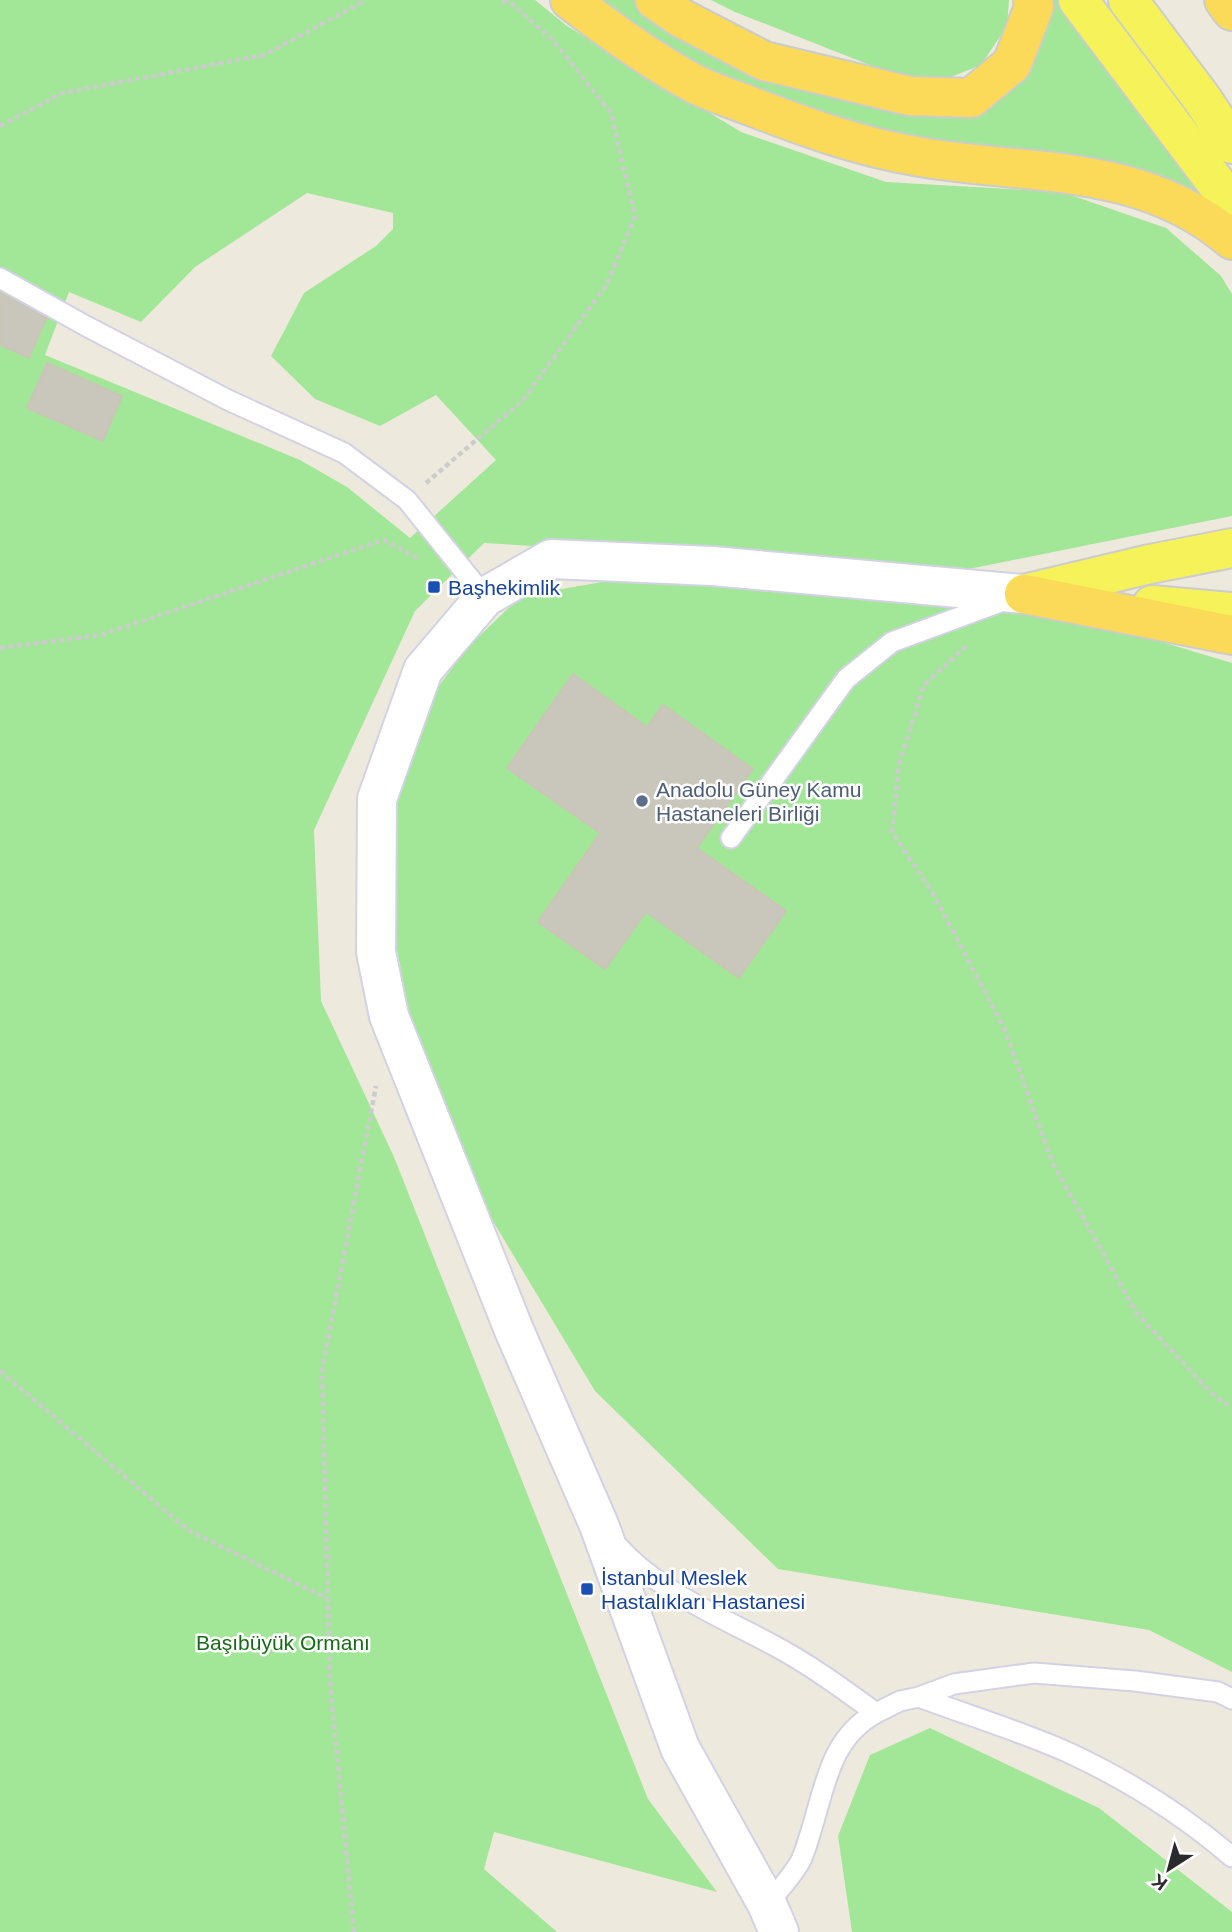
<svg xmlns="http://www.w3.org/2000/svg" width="1232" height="1932" font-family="Arial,sans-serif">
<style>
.green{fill:#a2e698;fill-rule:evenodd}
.building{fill:#c9c6bc;stroke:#c9c6b6;stroke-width:2}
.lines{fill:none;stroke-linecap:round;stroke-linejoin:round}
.service-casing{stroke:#d2d2e4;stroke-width:23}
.secondary-casing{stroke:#d2d2e4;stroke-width:42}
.primary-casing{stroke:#ccc;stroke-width:42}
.trunk-casing{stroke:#ccc;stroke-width:42}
.path{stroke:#ccc;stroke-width:4.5;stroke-dasharray:5 3.5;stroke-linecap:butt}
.service{stroke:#fff;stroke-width:19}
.secondary{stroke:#fff;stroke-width:38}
.primary{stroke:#f5f25a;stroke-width:38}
.trunk{stroke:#fada58;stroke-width:38}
.transit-dot{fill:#1a4fb4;stroke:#fff;stroke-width:2.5}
.service-dot{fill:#5c6f8a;stroke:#fff;stroke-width:2.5}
.labels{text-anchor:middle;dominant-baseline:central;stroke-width:5;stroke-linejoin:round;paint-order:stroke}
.transit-label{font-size:21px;fill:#164399;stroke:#fff;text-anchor:start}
.service-label{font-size:21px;fill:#4e5e75;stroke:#fff;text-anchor:start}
.park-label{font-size:21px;fill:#186c18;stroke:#fff}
</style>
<rect width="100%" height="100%" fill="#edeadd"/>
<!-- green -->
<path class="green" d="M0,0h535l32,26 174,106 145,50 176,10 104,36 55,48 11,18v222l-268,54h-42l-438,-27 -69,68 -101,219 7,171 73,156 254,642 69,93 -223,-60 -10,37 73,63h-557zM307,193l86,20v16l-17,17 -72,47 -33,63 44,43 65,27 56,-31 60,65 -86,78 -63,-51 -47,-27 -255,-105 24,-63 72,30 54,-55z
M600,0h42l43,31 285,75 77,-106h14l139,195 -218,-40 -219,-55 -83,-47z
M711,0h298l-2,26 -26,39 -40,16 -61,-12 -145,-57z
M602,582h164l266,21 200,60v1009l-83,-42 -371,-61 -183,-178 -125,-208 -59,-154 -17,-97v-134l25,-86 49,-65 53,-51z
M930,1728l169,80 133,104v20h-380l-14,-96 32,-81z"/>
<!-- building -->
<path class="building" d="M0,292l48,22 -19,44 -29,-13z
M47,363l75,33 -19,45 -76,-33z
M573,674l74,53 16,-22 90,64 -56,79 89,63 -47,67 -93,-66 -41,57 -67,-47 62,-89 -93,-65z"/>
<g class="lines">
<!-- service casing -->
<g class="service-casing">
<path id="service" d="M0,278l86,48 142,74 116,53 63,47 78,97
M731,838l115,-159 46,-37 111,-41
M616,1544c41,47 103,72 157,101 36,19 70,44 103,68 -45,24 -51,73 -65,118 -3,10 -6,22 -11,31 -9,16 -21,28 -33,42
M919,1697l35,-13 80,-11 101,8 83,11 14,7
M876,1713l24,-12 19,-4c48,18 98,33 146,54 59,27 118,64 167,106"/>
</g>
<!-- secondary casing -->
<g class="secondary-casing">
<path id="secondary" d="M779,1932l-12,-28 -87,-156 -81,-223 -85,-195 -125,-314 -13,-64 1,-153 46,-129 62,-73 66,-38 161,7 312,28"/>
</g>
<!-- primary casing -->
<g class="primary-casing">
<path id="primary" d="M1078,0l154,204
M1128,0l75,100 29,44
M1024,594l126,-30 82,-16
M1152,605l80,7"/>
</g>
<!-- trunk casing -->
<g class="trunk-casing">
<path id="trunk" d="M570,0c39,30 80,60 123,83 17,9 37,15 55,22 54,21 109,41 167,51 110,20 226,5 317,84
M655,0l26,18 83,43 146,35 61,2 41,-34 22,-57 -1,-7
M1224,0l8,11
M1024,594l208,41"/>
</g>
<!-- path -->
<path class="path" d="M0,126l62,-33 202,-38 102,-55
M426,483l97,-83 84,-116 28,-68 -24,-103 -58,-73 -41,-36 -12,-4
M966,646l-42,39 -25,80 -7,67 42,63 70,133 49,136 83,148 74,80 22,16
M0,648l100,-13 284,-95 33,18
M0,1371l188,159 140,69
M354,1932l-24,-250 -8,-311 54,-285"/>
<!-- service -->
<use href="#service" class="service"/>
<!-- secondary -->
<use href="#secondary" class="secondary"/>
<!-- primary -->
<use href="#primary" class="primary"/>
<!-- trunk -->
<use href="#trunk" class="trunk"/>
</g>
<!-- markers -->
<g class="transit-dot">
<rect x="427" y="580" width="14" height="14" rx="3.5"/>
<rect x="580" y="1582" width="14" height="14" rx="3.5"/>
</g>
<circle class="service-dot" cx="642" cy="801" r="7"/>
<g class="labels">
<!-- transit labels -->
<g class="transit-label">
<text x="448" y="587">Başhekimlik</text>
<text x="601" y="1577">İstanbul Meslek<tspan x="601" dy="24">Hastalıkları Hastanesi</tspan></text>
</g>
<!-- service labels -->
<g class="service-label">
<text x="656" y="789">Anadolu Güney Kamu<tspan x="656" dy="24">Hastaneleri Birliği</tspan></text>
</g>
<!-- park labels -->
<g class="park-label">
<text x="283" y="1642">Başıbüyük Ormanı</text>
</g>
</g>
<!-- north arrow -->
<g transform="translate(1169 1869) rotate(216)" stroke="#ffffff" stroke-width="5" paint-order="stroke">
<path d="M0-5L12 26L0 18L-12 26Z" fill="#2b2b2b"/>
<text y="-10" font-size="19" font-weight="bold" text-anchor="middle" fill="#2b2b2b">K</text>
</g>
</svg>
